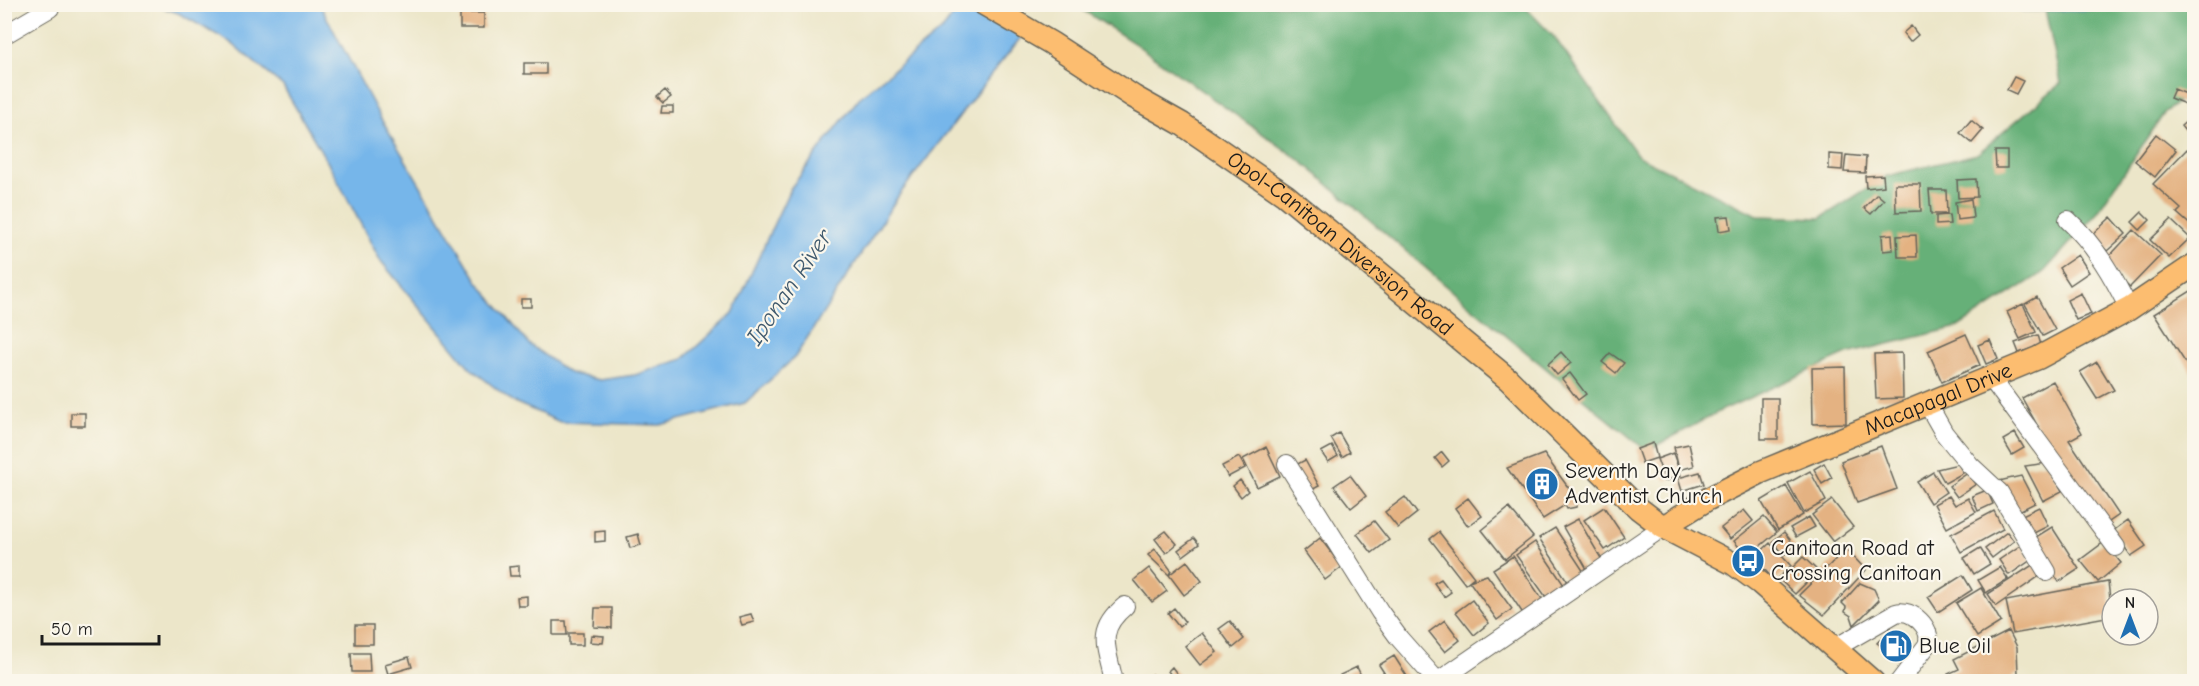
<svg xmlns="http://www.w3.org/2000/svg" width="2199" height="686" font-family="'Comic Neue',sans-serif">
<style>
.forest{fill:#66b078;stroke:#41664a;stroke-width:1.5}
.water{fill:#76b6ea;stroke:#496983;stroke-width:1.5}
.pier{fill:#ece6c9}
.building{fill:#e4b282}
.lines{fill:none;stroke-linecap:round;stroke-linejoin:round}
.minor-casing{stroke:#656359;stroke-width:20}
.major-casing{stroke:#656359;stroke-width:25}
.minor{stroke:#fff;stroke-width:18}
.major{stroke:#fcbd6f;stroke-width:22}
.labels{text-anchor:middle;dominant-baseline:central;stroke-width:4.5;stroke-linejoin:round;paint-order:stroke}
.street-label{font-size:22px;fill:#1c1c1c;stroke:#fbf7ec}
.poi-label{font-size:22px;fill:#1c1c1c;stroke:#fbf7ec;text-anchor:start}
.water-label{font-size:24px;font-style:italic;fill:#405a6e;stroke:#fbf7ec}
</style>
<rect width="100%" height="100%" fill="#fbf7ec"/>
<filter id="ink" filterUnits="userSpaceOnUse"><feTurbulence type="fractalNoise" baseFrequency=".0167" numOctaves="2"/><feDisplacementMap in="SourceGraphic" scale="12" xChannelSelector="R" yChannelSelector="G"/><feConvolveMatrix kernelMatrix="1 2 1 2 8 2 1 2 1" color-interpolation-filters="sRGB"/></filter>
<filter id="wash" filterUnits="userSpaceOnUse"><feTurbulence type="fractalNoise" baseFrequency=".008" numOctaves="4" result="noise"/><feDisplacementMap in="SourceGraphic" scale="24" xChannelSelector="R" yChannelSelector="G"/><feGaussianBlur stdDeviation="1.35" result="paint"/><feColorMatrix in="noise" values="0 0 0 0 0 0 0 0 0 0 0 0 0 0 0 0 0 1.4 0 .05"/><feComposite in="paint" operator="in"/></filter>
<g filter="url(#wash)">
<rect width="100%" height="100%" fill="#ece6c9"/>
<!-- forest -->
<path class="forest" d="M1075,5h448l32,33 83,118 121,60 62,2 66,-42 90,-22 84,-71 -17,-78h150v84l-29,23 -69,102 -52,58 -86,55 -111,27 -129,58 -71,39 -176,-144 -170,-146 -167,-118z"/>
<!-- water -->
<path class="water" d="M154,5h166l61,114 97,163 51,62 40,29 31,7 35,-5 48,-16 50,-46 57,-124 69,-91 85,-70 17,-23h86l-53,66 -95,124 -104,162 -50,46 -85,22 -100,-3 -48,-21 -42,-33 -90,-108 -49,-92 -48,-82 -53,-44 -52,-29z
M1999,5h152l-63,5 -64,1z"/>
<!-- pier -->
<path class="pier" d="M1045,4l4,3 -25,31 -61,-33z"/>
<g id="blocks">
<!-- building -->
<path class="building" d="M460,13h24v15h-24z
M1911,26l7,9 -8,7 -7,-9z
M524,63h22v11h-22z
M2014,77l9,4 -7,13 -9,-4z
M2174,89l20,8 -4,9 -20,-8z
M665,90l6,7 -8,6 -6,-6z
M662,106h11v7h-12z
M2189,119l5,6v6l-5,5 -8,-10z
M1971,120l12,10 -11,13 -12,-10z
M2156,134l20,16 -21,27 -20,-16z
M2187,149l7,7v16l-1,2 1,2v52l-17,-15 4,-4 -28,-25z
M1995,151h12v17h-11z
M1829,154l14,1 -1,15 -13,-1z
M1846,155l20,2 -1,16 -21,-1z
M1883,175l1,11 -18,2 -1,-12z
M1976,179l1,18 -19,1 -1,-18z
M1895,184h25l1,27 -25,1z
M1929,190h17l1,24h-16z
M1877,194l7,6 -13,14 -7,-6z
M1971,199l2,19 -16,2 -2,-18z
M2142,212l8,8 -10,10 -8,-8z
M1949,215l1,9 -14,1v-9z
M1729,216l2,13 -12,2 -2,-14z
M2111,217l15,17 -19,17 -15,-16z
M2171,220l19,18 -21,20 -19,-18z
M2134,230l27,25 -31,32 -26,-25z
M1892,234l1,16 -10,1 -1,-16z
M1916,235l1,22h-19l-1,-21z
M2078,255l11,17 -19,13 -11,-17z
M2194,289v87l-40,-62z
M2081,293l10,21 -15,6 -9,-20z
M2037,297l18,33 -12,6 -18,-32z
M521,299h10v8h-10z
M2023,304l13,28 -16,7 -13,-27z
M1966,334l14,31 -38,17 -14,-31z
M2038,335l3,10 -22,8 -4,-10z
M1990,340l8,19 -12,5 -8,-19z
M1561,352l10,11 -14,12 -9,-11z
M1610,353l14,10 -8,10 -14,-11z
M1902,353l1,45 -27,1 -2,-45z
M2097,362l17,28 -17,9 -17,-27z
M1845,367l1,56 -33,1 -1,-56z
M1570,373l16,21 -8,6 -16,-21z
M2053,381l29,52 -13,7 50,75 -16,11 -52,-76 -29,-52z
M1761,398h17v41h-17z
M71,413h14v13h-14z
M1339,433l11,19 -8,5 -11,-19z
M2015,433l9,15 -12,7 -9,-15z
M1653,443l4,15 -15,5 -5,-14z
M1689,444l5,22 -15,4 2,5 -16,6 -8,-22 16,-6 6,17 -5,-23z
M1332,446l6,10 -10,6 -7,-10z
M1881,446l16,43 -40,14 -16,-42z
M1266,447l14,29 -23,11 -14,-28z
M1442,452l7,9 -7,6 -7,-9z
M1544,454l34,47 -2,6 -9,2 -2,-4 -22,14 -36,-51z
M1239,457l6,11 -17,9 -6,-11z
M1305,460l14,26 -11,6 -14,-26z
M1824,463l8,15 -10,6 -8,-15z
M2047,463l15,28 -19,10 -18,-35z
M1958,464l5,9 -18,10 -8,-14z
M1810,471l16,30 -22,12 -16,-30z
M1700,472l4,12 -22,7 -4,-13z
M1933,472l13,20 -16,11 -13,-21z
M1968,473l8,11 -19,13 -8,-11z
M1350,475l16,21 -15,12 -17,-22z
M2021,476l14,27 -20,10 -16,-32z
M1240,480l8,11 -7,6 -8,-11z
M1786,486l17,29 -25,15 -17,-29z
M1987,490l6,14 -15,7 -6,-15z
M1949,496l6,9 13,-7 8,14 -29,16 -13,-24z
M1405,497l12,16 -19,15 -13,-16z
M1468,498l14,18 -14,10 -13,-18z
M1832,500l21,27 -20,15 -21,-27z
M1604,507l20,30 -19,13 -21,-30z
M2039,507l9,19 -20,10 -10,-19z
M1509,508l24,29 -28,22 -23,-29z
M1744,510l9,11 -23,18 -9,-11z
M1994,511l9,18 -42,23 -10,-18z
M1764,517l13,15 -30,25 -13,-16z
M1809,517l6,10 -19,10 -6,-9z
M1578,519l24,41 -15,9 -24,-42z
M2128,520l18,26 -15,10 -18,-25z
M1374,521l15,19 -17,13 -15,-19z
M2052,527l27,42 -20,13 -28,-42z
M1555,528l29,44 -16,10 -29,-44z
M605,531v10l-10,1v-10z
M1166,531l11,13 -11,9 -11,-14z
M1439,532l35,45 -9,7 -35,-45z
M1784,532l11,14 -11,9 -11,-14z
M2007,532l7,9 -22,17 -7,-9z
M638,534l3,11 -11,3 -3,-11z
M1194,538l5,6 -16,12 -5,-6z
M1320,538l22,29 -17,13 -21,-29z
M1535,542l29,43 -18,12 -30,-42z
M2104,542l17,21 -23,19 -18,-22z
M1770,543l21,23 -16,15 -21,-23z
M2021,545l10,15 -22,15 -10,-15z
M1980,548l10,16 -16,10 -10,-16z
M1155,549l16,21 -2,5 -21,-20z
M1846,549l20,21 -42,45 -25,-20z
M1513,556l31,46 -20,13 -31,-46z
M1803,557l15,14 -23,23 -15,-14z
M1187,561l15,20 -18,14 -15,-20z
M2034,564l7,11 -45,31 -8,-12z
M519,566v10h-9l-1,-9z
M2000,567l8,12 -22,14 -8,-13z
M1149,568l18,23 -15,11 -18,-22z
M1487,575l25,34 -15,11 -28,-39z
M1963,575l9,15 -34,22 -10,-15z
M1441,579l10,13 -7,5 -10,-14z
M2108,582l4,34 -99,18 -7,-33z
M1860,583l14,6 5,11 -25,25 -3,-9 -6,-4 1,-5 -4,-4z
M1981,588l20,34 -24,15 -21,-34z
M527,596v10h-9l-1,-9z
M1472,600l17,23 -15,12 -18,-23z
M595,608h17v20l-18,-1z
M1174,608l11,14 -6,5 -11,-14z
M751,614l3,8 -12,3 -3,-8z
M1445,620l15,20 -15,12 -16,-20z
M553,621h13l1,14h-14z
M1230,621l14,18 -11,9 -14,-19z
M355,625h18v19h-18z
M1890,629l24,20 -12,13 -25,-19z
M2009,631l8,16 1,27 -13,8h-53l-4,-8 11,-5 -5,-10z
M569,633h14v12h-14z
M1202,633l15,19 -17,13 -15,-19z
M591,635l13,1 -1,7 -13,-1z
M351,653h18l1,19h-18z
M1394,656l16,25 -1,1h-19l-11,-17z
M409,657l3,10 -24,7 -3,-10z
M1172,667l6,8 -5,3 -5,-7z
M1357,667l7,15h-21l-3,-7z
M1152,674l7,8h-13l-1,-3z
M1257,674l5,8h-14z"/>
</g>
</g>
<g filter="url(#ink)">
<use href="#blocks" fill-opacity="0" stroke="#656359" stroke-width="1.5"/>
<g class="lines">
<!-- minor casing -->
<g class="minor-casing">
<path id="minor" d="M4,35l46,-27
M2068,220c27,25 45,56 61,89
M1991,378l125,169
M1927,403l17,30 26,32 29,27 48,80
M1287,464l93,148 19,26 38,43
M1835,648l61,-35c16,-5 36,15 32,31l-29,38
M1114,682c-7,-34 -19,-51 11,-76
M1437,682l226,-155"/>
</g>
<!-- major casing -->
<g class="major-casing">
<g id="major">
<path id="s1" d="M984,4l67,39 83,54 48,27 103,71 223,184 130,129 25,19 71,37 26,19 113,99"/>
<path id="s2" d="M1663,527l45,-28 53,-27 277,-114 91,-49 65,-44"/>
</g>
</g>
<!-- minor -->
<use href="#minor" class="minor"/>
<!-- major -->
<use href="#major" class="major"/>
</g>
</g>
<!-- icons -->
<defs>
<g id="building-disc" transform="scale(1.725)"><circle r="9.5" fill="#1f6fb2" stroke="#fbf7ec"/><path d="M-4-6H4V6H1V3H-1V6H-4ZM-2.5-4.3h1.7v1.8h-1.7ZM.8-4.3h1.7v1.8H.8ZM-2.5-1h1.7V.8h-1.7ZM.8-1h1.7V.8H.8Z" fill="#fff"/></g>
<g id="bus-disc" transform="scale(1.725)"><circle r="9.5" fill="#1f6fb2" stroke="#fbf7ec"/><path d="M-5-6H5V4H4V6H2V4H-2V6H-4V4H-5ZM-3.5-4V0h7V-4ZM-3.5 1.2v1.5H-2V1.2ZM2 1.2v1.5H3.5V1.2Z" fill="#fff"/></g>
<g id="fuel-disc" transform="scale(1.725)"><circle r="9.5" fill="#1f6fb2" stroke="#fbf7ec"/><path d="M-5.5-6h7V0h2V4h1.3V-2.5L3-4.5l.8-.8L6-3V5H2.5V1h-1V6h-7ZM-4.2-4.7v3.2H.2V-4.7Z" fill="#fff"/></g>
</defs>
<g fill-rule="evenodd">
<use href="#building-disc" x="1542" y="484"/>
<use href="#bus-disc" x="1748" y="561"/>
<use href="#fuel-disc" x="1896" y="646"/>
</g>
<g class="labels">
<!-- street labels -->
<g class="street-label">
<text stroke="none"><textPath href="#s1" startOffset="430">Opol-Canitoan Diversion Road</textPath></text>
<text stroke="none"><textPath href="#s2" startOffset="304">Macapagal Drive</textPath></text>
</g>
<!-- poi labels -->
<g class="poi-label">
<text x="1565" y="471">Seventh Day<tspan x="1565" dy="25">Adventist Church</tspan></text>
<text x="1771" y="548">Canitoan Road at<tspan x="1771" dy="25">Crossing Canitoan</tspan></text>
<text x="1919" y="646">Blue Oil</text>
</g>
<!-- water labels -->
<g class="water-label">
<text transform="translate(789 287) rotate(-56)">Iponan River</text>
</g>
</g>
<!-- margin -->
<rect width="2199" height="686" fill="none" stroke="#fbf7ec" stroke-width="24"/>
<!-- north arrow -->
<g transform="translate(2130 617)"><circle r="28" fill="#fbf7ec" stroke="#a29f99" stroke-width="1.5"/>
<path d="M0-4.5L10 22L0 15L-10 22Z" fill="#1f6fb2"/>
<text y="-9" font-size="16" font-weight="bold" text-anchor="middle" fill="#1c1c1c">N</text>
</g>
<!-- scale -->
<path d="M42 635v9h117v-9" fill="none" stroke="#1c1c1c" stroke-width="3"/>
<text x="51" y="635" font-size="18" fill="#1c1c1c" stroke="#fbf7ec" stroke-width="4.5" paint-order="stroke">50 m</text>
</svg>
